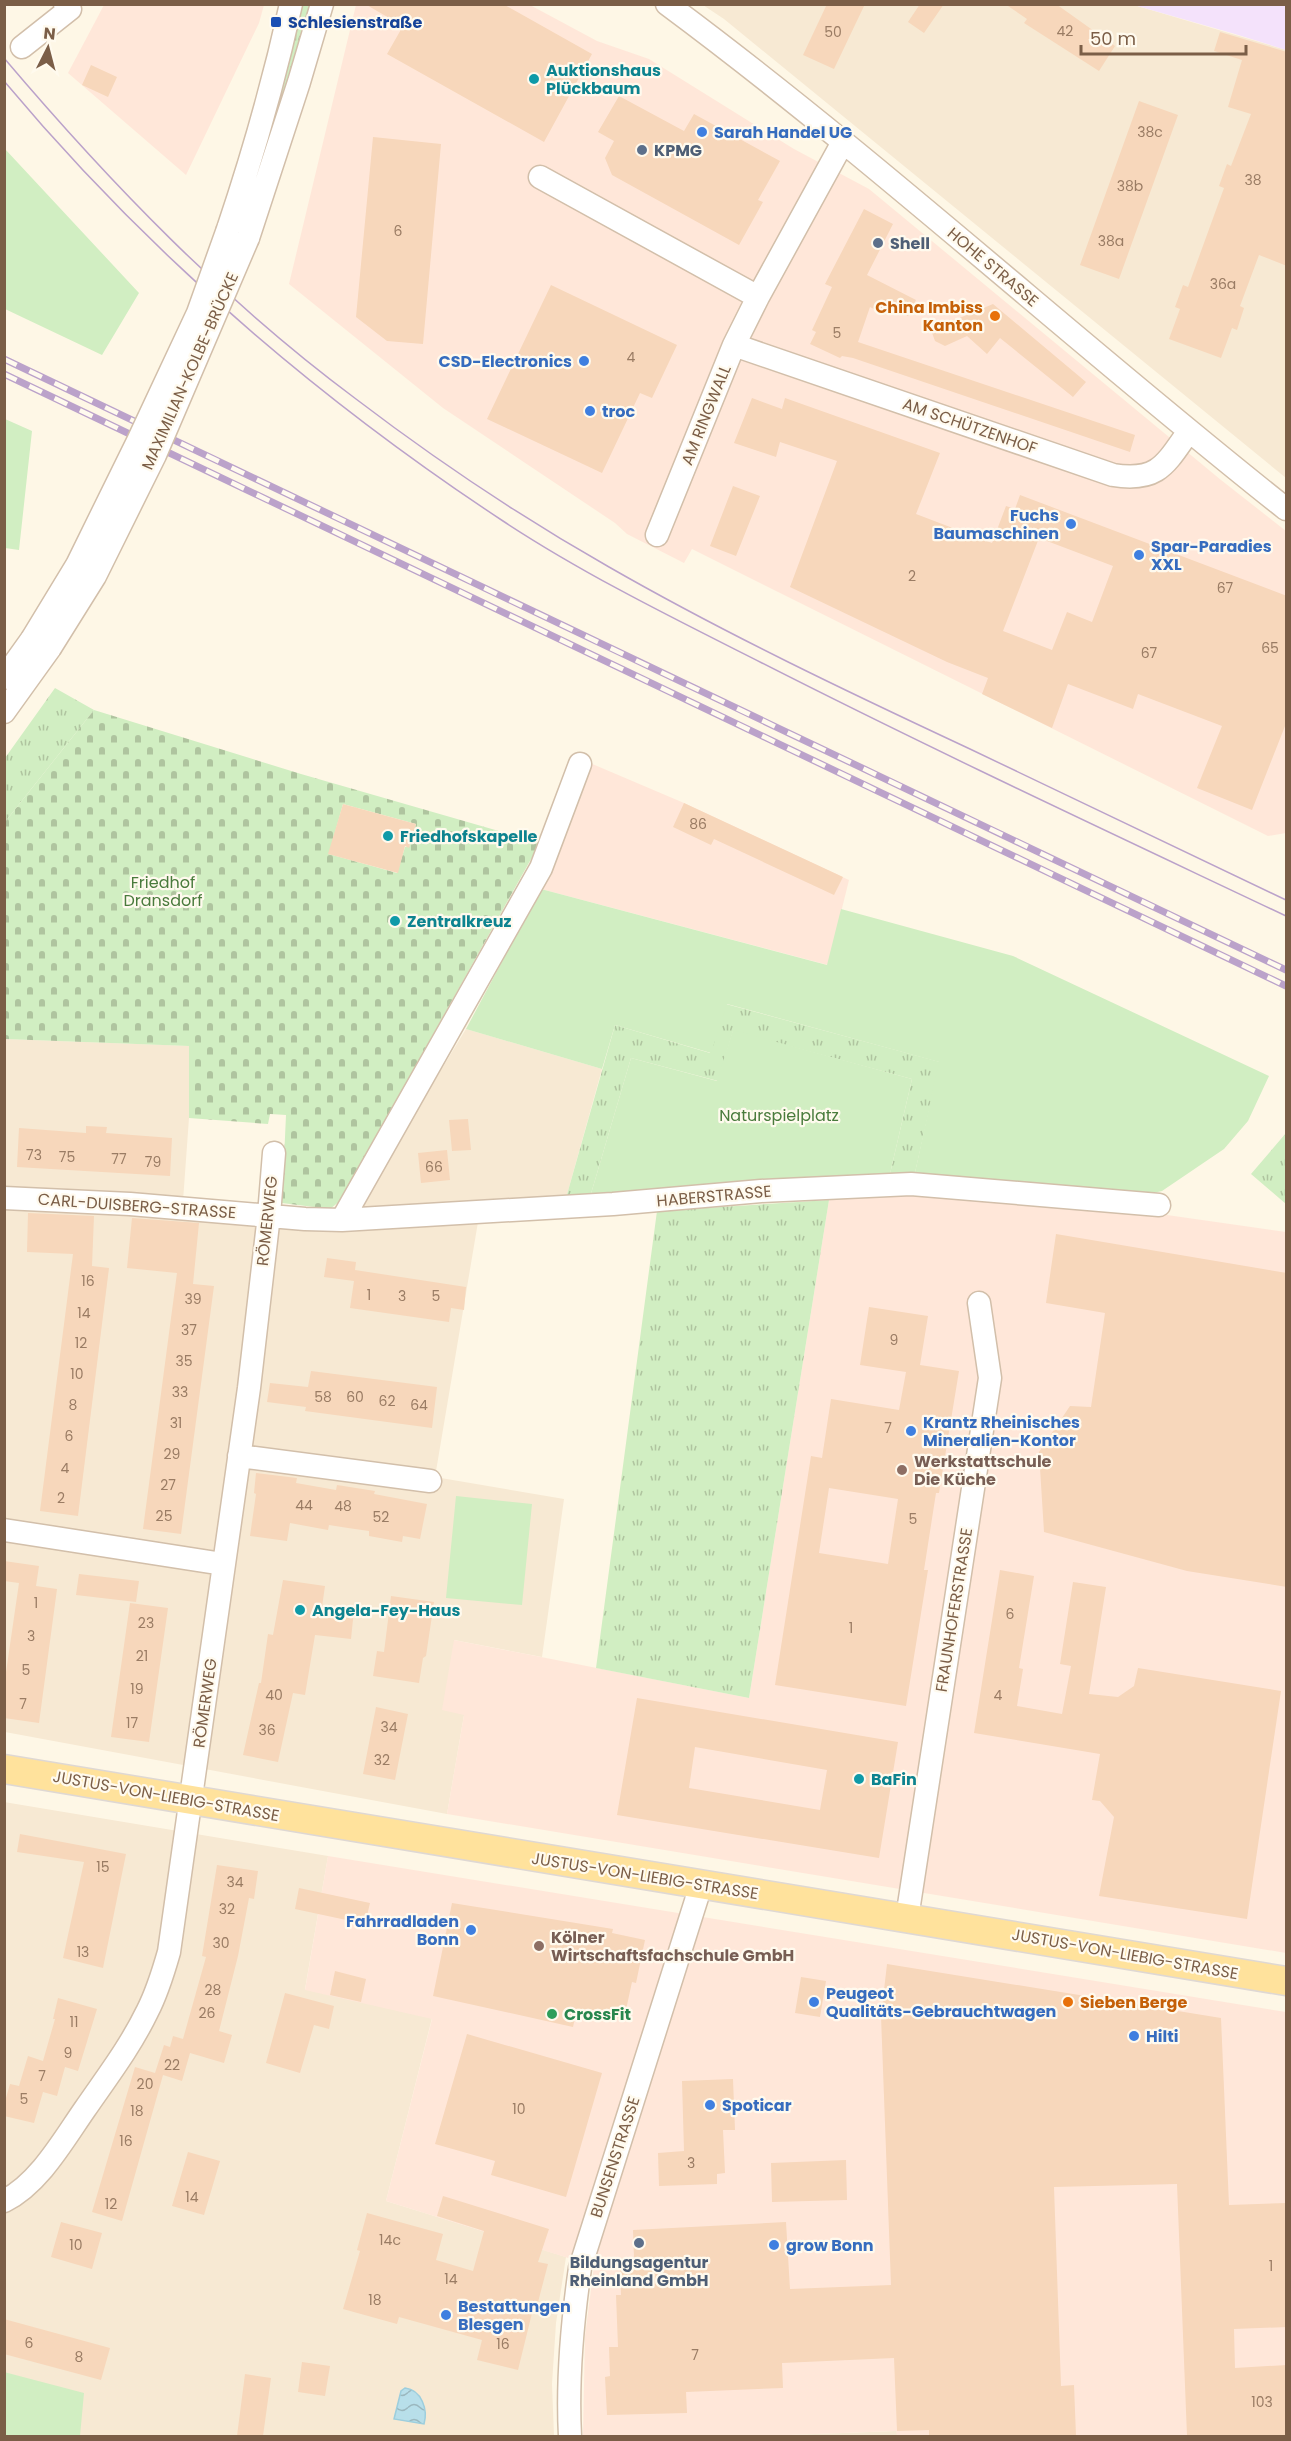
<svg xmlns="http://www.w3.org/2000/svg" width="1291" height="2441" font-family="Poppins,sans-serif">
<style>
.residential{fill:#f7e9d3}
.commercial{fill:#ffe7d9}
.education{fill:#f4e2fb}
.grass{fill:url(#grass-tufts)}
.cemetery{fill:url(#cemetery-stones);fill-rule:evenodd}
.green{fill:#d1eec2}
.water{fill:url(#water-waves);stroke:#9dcedd;stroke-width:1.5}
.building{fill:#f7d7bb;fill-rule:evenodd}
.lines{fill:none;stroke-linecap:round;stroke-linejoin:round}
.minor-casing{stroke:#d2bfaa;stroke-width:25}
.major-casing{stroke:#dfd8d3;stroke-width:31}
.minor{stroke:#fff;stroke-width:22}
.major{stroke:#ffe29c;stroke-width:28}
.tram{stroke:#bba2ca;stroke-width:1.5}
.rail-casing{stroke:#bba2ca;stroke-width:7}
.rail{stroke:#fffaee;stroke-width:4.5;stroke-dasharray:14;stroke-linecap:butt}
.minor-bridge-casing{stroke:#d2bfaa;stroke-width:25;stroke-linecap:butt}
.minor-bridge{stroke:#fff;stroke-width:22}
.transit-dot{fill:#1a4fb4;stroke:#fffaee;stroke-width:2}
.culture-dot{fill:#0f9aa8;stroke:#fffaee;stroke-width:2}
.shop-dot{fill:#3f7fe0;stroke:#fffaee;stroke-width:2}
.service-dot{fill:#5c6f8a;stroke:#fffaee;stroke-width:2}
.food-dot{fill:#e8710a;stroke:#fffaee;stroke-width:2}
.education-dot{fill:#8d6e63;stroke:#fffaee;stroke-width:2}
.leisure-dot{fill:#2e9e5b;stroke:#fffaee;stroke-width:2}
.labels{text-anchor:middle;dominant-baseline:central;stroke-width:4.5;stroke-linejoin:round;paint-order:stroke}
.number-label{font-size:14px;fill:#9a7c64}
.transit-label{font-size:16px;font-weight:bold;fill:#164399;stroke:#fffaee;text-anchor:start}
.culture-label{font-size:16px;font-weight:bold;fill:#0d838f;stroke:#fffaee;text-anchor:start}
.shop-label{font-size:16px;font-weight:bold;fill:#366cbe;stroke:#fffaee;text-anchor:start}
.service-label{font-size:16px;font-weight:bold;fill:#4e5e75;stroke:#fffaee;text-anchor:start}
.street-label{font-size:16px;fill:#7b5e47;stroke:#fffaee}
.food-label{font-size:16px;font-weight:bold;fill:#c56008;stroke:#fffaee;text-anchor:end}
.park-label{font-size:16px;fill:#497b3c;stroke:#fffaee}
.education-label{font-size:16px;font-weight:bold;fill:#785e54;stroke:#fffaee;text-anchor:start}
.leisure-label{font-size:16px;font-weight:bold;fill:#27864d;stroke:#fffaee;text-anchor:start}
</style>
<defs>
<pattern id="grass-tufts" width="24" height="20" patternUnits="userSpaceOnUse" patternTransform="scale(1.5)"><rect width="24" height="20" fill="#d1eec2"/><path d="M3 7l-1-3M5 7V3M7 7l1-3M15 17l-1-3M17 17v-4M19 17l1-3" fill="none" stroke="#afc49f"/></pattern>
<pattern id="cemetery-stones" width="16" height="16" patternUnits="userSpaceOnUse" patternTransform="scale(1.5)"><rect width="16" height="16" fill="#d1eec2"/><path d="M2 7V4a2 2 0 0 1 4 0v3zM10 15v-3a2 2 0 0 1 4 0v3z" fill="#afc49f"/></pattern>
<pattern id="water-waves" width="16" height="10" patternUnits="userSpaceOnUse" patternTransform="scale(1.5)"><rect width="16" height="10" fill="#b8dfea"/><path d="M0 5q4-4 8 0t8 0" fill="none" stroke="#9bb8bf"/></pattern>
</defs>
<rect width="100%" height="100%" fill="#fef7e6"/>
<!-- residential -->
<path class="residential" d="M703,5h431l152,45v428l-562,-459z
M466,1029l136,40 -36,129 -88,24 -43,255 129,22 -22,158 -88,-17 10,75 -17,99 -442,-82v-693l185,7 -1,72 -6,83 171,12z
M4,1802l324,54 -23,133 127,29 -46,183 180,56 -10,66 -4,61 2,52h-549z
M897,2431v5h-138z"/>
<!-- commercial -->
<path class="commercial" d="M104,5h160l-5,18 -73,152 -118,-102z
M356,5h174l67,36 52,18 145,90 75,40 352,291 65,51v302l-18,3 -576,-287 -8,14 -57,-29 -12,-11 -172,-115 -154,-124z
M590,763l94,40 165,77 -21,85 -287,-76z
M913,1194l247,20 126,18v721l-839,-139 17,-99 -22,-5 12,-70 295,58 80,-498z
M328,1856l958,156v424h-389l-1,-5 -137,5h-176l2,-100 9,-70 -208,-65 46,-182 -127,-29z"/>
<!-- education -->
<path class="education" d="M1134,5h152v45l-51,-16z"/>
<!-- grass -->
<path class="grass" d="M300,5h12l-45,151 -4,-1z
M55,688l39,22 -89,112v-64z
M726,1004l214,58 -26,115 -25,1 23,-99 -179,-48 -15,50 -87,-23 -41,139 -24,1 49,-173 95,28z
M1286,1133v71l-35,-30z
M829,1200l-80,498 -153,-30 61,-457z"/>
<!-- cemetery -->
<path class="cemetery" d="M94,710l207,64 239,69 -200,358 -10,8 -48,-6 4,-88 -16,-1 -2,10 -79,-6v-72l-184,-7v-217zM343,804l73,20 -7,23h-4l-8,26 -68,-19z"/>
<!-- green -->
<path class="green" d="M5,149l134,144 -37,62 -97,-46z
M5,419l27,12 -13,119 -14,-2z
M541,889l286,76 14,-56 172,47 256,120 -21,45 -24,28 -62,42 -21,5 -227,-19 25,-115 -212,-58 -16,49 -96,-28 -13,44 -136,-40z
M733,1030l179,49 -23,99 -299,19 41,-139 86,23z
M456,1496l76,8 -10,101 -76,-7z
M4,2372l80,21 -4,43h-75z"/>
<!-- water -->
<path class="water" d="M405,2388c17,2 23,22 19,36l-30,-5 7,-28z"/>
<!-- building -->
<path class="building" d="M365,4h138l89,50 -48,88 -157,-88 16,-28z
M827,4h38l-31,65 -31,-14z
M920,4h24l-20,29 -16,-11z
M1005,4h51l59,42 -16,25 -75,-48 3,-4z
M1220,32l67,20v214l-28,-11 -19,51 4,2 -7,22 -5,-2 -11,30 -52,-19 11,-30 -5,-2 8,-22 5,2 36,-99 -5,-2 8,-22 4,2 20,-52 -23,-7 14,-47 -28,-9z
M91,65l26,12 -9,20 -26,-12z
M619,96l65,35 10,-17 86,47 -22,39 5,2 -24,43 -127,-70 -7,-17 9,-17 -16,-9z
M1139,101l39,14 -59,164 -39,-14z
M373,137l68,7 -18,200 -36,-3 -31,-24z
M864,209l29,15 -26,51 49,25 -8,16 -24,-12 -4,8 -10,-5 -12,35 277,93 -5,17 -277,-94 -11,-2 -2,2 -30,-14 6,-12 -4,-2 20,-43 -7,-3z
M551,285l126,60 -25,53 -12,-5 -38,80 -115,-54z
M993,304l93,78 -13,15 -73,-59 -13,16 -20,-18 -22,10 -10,-5 -4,-11z
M752,398l30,11 3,-11 155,55 -24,61 76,29 14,-37 9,3 5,-14 267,101v125l-35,89 -55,-22 25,-62 -84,-32 -5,15 -65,-25 -16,44 -70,-34 6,-16 -41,-16 -157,-75 47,-126 -57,-19 -4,15 -42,-14zM1039,538l74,28 -21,56 -25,-10 -15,38 -49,-19z
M733,486l27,10 -24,60 -26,-10z
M684,803l159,74 -9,18 -120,-56 -3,6 -38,-18z
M343,804l73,20 -7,24 -4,-2 -7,27 -70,-19z
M468,1119l3,31 -19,1 -3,-31z
M86,1126l21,1 -1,6 66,5 -2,38 -153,-9 2,-39 67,5z
M447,1150l3,30 -29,3 -3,-30z
M28,1213l66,3 -2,50 17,2 -31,248 -38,-5 33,-257 -46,-2z
M132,1218l67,5 -6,61 21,2 -33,248 -38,-5 34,-256 -50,-5z
M1056,1234l231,39v314l-100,-16 -143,-39 -5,-80 31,-46 21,1 14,-94 -59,-10z
M327,1258l29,4 -1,8 111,17 -2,23 -13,-2 -2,14 -99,-14 4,-27 -30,-4z
M869,1307l59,9 -8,49 39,6 -20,122h-3l-12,77h4l-22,136 -131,-21 36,-229 11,2 9,-59 68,11 7,-38 -46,-7zM829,1488l69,11 -10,65 -69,-11z
M311,1371l126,16 -5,41 -127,-17 1,-4 -39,-5 3,-19 38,4z
M256,1473l41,5 -1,5 40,7 1,-5 38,6 -1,3 53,10 -7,35 -17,-3 -1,6 -33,-6v-5l-21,-3 -19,-3 -1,5 -38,-7 -3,18 -37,-5 6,-42 -2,-1z
M4,1561l35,5 -3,20 21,3 -18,134 -35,-5v-32l15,-103 -15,-2z
M1000,1570l34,6 -15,92 4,1 -6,37 45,8 9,-48 -11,-2 13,-82 33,5 -17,107 29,3 16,-11 4,-18 143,23 -34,228 -148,-23 15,-79 -14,-16 -8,-1 8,-46 -126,-21z
M79,1574l60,7 -3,21 -60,-7z
M283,1580l42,6 -3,21 32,3 -3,29 -36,-4 -10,60 -12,-2 -15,69 -35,-7 16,-72h2l7,-49 5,1z
M391,1596l43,6 -8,54 -3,2 -4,25 -46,-7 4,-25 7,1z
M130,1603l38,5 -19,134 -38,-5z
M637,1698l261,44 -19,116 -262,-43zM695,1747l132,23 -7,40 -131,-22z
M376,1707l32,7 -13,66 -32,-6z
M20,1834l106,20 -23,114 -40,-10 21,-96 -67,-10z
M217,1865l41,6 -4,28 -5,-1 -11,58 -19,75 13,4 -8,28 -34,-10 -8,28 -19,-6 -41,146 -30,-9 43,-145 20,6 9,-28 6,2 3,-11 10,3 23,-82 -4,-1z
M299,1888l71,15 -5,21 -70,-15z
M452,1903l161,26 -1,4 33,7 -9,43 -4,-1 -8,37 -47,-10 -4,18 -140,-31z
M887,1964l334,54 8,187 58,-2v124l-53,2 1,39 52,-3v71h-100l-10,-252 -123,3 7,199 13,-1 2,51h-147v-6l-32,1 -3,-73 -112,5 1,25 -97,4 1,21 -80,2 -2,-38 5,-1 -1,-29h9l-2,-52h5l-1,-37h14l-1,-28 153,-8 4,67 101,-4 -10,-269z
M335,1971l31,8 -5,23 -31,-7z
M801,1977l25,4 -6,36 -25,-4z
M285,1993l49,13 -5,23 -15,-4 -14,48 -34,-10z
M58,1998l39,11 -19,62 -13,-4 -8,29 -14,-4 -9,31 -30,-7v-11l6,-21 9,2 9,-30 15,5 12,-42h-2z
M467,2034l135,39 -36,124 -75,-22 4,-14 -60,-17z
M733,2079l2,51h-12l2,43 -8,1v10l-58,2 -1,-33 26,-2 -2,-70z
M188,2152l32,9 -16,54 -32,-9z
M846,2160l1,40 -75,2 -1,-39z
M443,2196l106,33 -11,33 10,2 -11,42 -3,-1 -16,65 -41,-10 5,-20 -83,-23 -2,7 -54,-15 17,-58 -3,-1 10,-37 76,21 -7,26 37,11 11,-40 -47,-15z
M61,2222l41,11 -10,36 -41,-12z
M4,2319l106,29 -9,32 -97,-26z
M302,2362l28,4 -5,30 -27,-4z
M245,2374l26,4 -8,58h-26z"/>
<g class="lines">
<!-- minor casing -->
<g class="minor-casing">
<path id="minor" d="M667,4c214,159 410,340 619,505
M22,47l48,-38 -5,-5
M540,177l218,120
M228,229c25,-74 46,-148 63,-225
M248,238l51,-156 23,-78
M734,345l379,130c45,7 52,-10 76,-44
M657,535l77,-190 24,-48 85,-155
M4,678l28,-39
M4,712l46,-64
M4,1198l126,6 175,15 37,1 271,-16 148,-13 150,-7 248,21
M342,1220l199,-352 39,-104
M239,1456l191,25
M4,1530l219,34
M907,1918l83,-540 -11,-75
M4,2201c35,-17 60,-62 81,-92 22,-32 45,-62 62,-97 10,-19 16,-39 22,-60l80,-564 20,-173 5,-62
M570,2436c-3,-56 2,-112 10,-168l121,-383"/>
</g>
<!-- major casing -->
<g class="major-casing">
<path id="major" d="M4,1769l1282,212"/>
</g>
<!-- minor -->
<use href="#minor" class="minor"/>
<!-- major -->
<use href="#major" class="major"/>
<!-- tram -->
<path class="tram" d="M4,58c106,125 220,243 352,341 80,61 165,118 253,168 117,67 239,125 361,182 106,51 211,101 316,151
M4,81c143,171 314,318 499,440 82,54 172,98 259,142 173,88 349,170 524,253"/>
<!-- rail casing -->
<g class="rail-casing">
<path id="rail" d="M4,359l1282,611
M4,374l1282,612"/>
</g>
<!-- rail -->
<use href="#rail" class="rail"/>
<!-- minor-bridge casing -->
<g class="minor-bridge-casing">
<path id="minor-bridge" d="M32,639l45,-74 61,-124 60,-128 30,-84
M50,648l45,-72 60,-121 93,-217"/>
</g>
<!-- minor-bridge -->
<use href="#minor-bridge" class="minor-bridge"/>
</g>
<!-- markers -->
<rect class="transit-dot" x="270" y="16" width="12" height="12" rx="3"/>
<g class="culture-dot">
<circle cx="534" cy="79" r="6"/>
<circle cx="388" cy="836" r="6"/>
<circle cx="395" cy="921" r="6"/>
<circle cx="300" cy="1610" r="6"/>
<circle cx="859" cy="1779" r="6"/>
</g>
<g class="shop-dot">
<circle cx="702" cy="132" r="6"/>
<circle cx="584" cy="361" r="6"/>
<circle cx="590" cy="411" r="6"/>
<circle cx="1071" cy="524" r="6"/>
<circle cx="1139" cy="555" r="6"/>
<circle cx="911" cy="1431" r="6"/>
<circle cx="471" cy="1930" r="6"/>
<circle cx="814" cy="2002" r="6"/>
<circle cx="1134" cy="2036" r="6"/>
<circle cx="710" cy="2105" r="6"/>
<circle cx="774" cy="2245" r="6"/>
<circle cx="446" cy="2315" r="6"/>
</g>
<g class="service-dot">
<circle cx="642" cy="150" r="6"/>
<circle cx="878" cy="243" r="6"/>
<circle cx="639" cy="2243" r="6"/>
</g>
<g class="food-dot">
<circle cx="995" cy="316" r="6"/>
<circle cx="1068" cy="2002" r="6"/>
</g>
<g class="education-dot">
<circle cx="902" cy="1470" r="6"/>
<circle cx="539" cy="1946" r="6"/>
</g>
<circle class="leisure-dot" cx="552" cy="2014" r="6"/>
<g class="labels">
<!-- number labels -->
<g class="number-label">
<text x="1065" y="31">42</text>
<text x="833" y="32">50</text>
<text x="1150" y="132">38c</text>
<text x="1253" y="180">38</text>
<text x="1130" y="186">38b</text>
<text x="398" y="231">6</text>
<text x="1111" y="241">38a</text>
<text x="1223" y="284">36a</text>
<text x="837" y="333">5</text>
<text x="631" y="357">4</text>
<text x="912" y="576">2</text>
<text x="1225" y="588">67</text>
<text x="1270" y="648">65</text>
<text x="1149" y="653">67</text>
<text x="698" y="824">86</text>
<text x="34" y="1155">73</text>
<text x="67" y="1157">75</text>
<text x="119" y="1159">77</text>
<text x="153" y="1162">79</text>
<text x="434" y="1167">66</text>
<text x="88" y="1281">16</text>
<text x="369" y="1295">1</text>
<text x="402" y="1296">3</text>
<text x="436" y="1296">5</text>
<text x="193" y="1299">39</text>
<text x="84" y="1313">14</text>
<text x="189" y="1330">37</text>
<text x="894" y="1340">9</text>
<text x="81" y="1343">12</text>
<text x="184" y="1361">35</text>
<text x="77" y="1374">10</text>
<text x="180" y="1392">33</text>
<text x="323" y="1397">58</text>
<text x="355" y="1397">60</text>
<text x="387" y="1401">62</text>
<text x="73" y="1405">8</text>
<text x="419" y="1405">64</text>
<text x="176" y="1423">31</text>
<text x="888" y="1428">7</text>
<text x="69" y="1436">6</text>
<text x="172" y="1454">29</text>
<text x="65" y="1468">4</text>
<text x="168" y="1485">27</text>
<text x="61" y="1498">2</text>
<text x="304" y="1505">44</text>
<text x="343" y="1506">48</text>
<text x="164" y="1516">25</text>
<text x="381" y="1517">52</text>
<text x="913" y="1519">5</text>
<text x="36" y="1603">1</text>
<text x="1010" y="1614">6</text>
<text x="146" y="1623">23</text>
<text x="851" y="1628">1</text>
<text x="31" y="1636">3</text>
<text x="142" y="1656">21</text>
<text x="26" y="1670">5</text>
<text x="137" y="1689">19</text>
<text x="274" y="1695">40</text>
<text x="998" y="1695">4</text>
<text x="23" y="1704">7</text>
<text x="132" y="1723">17</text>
<text x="389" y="1727">34</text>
<text x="267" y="1730">36</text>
<text x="382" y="1760">32</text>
<text x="103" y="1867">15</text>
<text x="235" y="1882">34</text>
<text x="227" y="1909">32</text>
<text x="221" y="1943">30</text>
<text x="83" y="1952">13</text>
<text x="213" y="1990">28</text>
<text x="207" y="2013">26</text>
<text x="74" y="2022">11</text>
<text x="68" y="2053">9</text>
<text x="172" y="2065">22</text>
<text x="42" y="2076">7</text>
<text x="145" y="2084">20</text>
<text x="24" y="2099">5</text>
<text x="519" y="2109">10</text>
<text x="137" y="2111">18</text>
<text x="126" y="2141">16</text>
<text x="691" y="2163">3</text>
<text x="192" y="2197">14</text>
<text x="111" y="2204">12</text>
<text x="390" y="2240">14c</text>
<text x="76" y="2245">10</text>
<text x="1271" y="2266">1</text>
<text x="451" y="2279">14</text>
<text x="375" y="2300">18</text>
<text x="29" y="2343">6</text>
<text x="503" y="2344">16</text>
<text x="695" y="2355">7</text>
<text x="79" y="2357">8</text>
<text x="1262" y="2402">103</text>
</g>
<!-- transit labels -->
<g class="transit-label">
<text x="288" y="22">Schlesienstraße</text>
</g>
<!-- culture labels -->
<g class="culture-label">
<text x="546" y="70">Auktionshaus<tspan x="546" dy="18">Plückbaum</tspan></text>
<text x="400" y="836">Friedhofskapelle</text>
<text x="407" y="921">Zentralkreuz</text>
<text x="312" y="1610">Angela-Fey-Haus</text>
<text x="871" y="1779">BaFin</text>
</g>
<!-- shop labels -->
<g class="shop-label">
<text x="714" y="132">Sarah Handel UG</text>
<text x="572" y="361" text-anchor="end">CSD-Electronics</text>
<text x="602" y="411">troc</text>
<text x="1059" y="515" text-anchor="end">Fuchs<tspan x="1059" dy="18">Baumaschinen</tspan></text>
<text x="1151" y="546">Spar-Paradies<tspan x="1151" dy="18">XXL</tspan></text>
<text x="923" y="1422">Krantz Rheinisches<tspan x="923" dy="18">Mineralien-Kontor</tspan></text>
<text x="459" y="1921" text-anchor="end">Fahrradladen<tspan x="459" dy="18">Bonn</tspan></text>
<text x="826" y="1993">Peugeot<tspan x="826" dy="18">Qualitäts-Gebrauchtwagen</tspan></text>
<text x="1146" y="2036">Hilti</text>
<text x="722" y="2105">Spoticar</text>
<text x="786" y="2245">grow Bonn</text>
<text x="458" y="2306">Bestattungen<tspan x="458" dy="18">Blesgen</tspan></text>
</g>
<!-- service labels -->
<g class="service-label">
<text x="654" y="150">KPMG</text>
<text x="890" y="243">Shell</text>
<text x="639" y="2262" text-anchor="middle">Bildungsagentur<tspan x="639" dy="18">Rheinland GmbH</tspan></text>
</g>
<!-- street labels -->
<g class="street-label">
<text transform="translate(993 267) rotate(40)">HOHE STRASSE</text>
<text transform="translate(190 371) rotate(-66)">MAXIMILIAN-KOLBE-BRÜCKE</text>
<text transform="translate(706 415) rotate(-68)">AM RINGWALL</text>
<text transform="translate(970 426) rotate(19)">AM SCHÜTZENHOF</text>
<text transform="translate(714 1196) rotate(-5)">HABERSTRASSE</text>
<text transform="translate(137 1206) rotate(4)">CARL-DUISBERG-STRASSE</text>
<text transform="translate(267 1221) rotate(-84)">RÖMERWEG</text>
<text transform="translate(954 1610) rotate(-81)">FRAUNHOFERSTRASSE</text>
<text transform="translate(205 1703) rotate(-82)">RÖMERWEG</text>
<text transform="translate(166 1796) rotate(10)">JUSTUS-VON-LIEBIG-STRASSE</text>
<text transform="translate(645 1876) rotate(9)">JUSTUS-VON-LIEBIG-STRASSE</text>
<text transform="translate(1125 1954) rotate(10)">JUSTUS-VON-LIEBIG-STRASSE</text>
<text transform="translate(615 2157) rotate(-72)">BUNSENSTRASSE</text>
</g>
<!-- food labels -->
<g class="food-label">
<text x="983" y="307">China Imbiss<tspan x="983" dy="18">Kanton</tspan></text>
<text x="1080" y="2002" text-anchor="start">Sieben Berge</text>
</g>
<!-- park labels -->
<g class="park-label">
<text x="163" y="882">Friedhof<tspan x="163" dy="18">Dransdorf</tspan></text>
<text x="779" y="1115">Naturspielplatz</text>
</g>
<!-- education labels -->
<g class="education-label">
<text x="914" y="1461">Werkstattschule<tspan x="914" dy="18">Die Küche</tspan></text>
<text x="551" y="1937">Kölner<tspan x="551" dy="18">Wirtschaftsfachschule GmbH</tspan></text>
</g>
<!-- leisure labels -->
<g class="leisure-label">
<text x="564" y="2014">CrossFit</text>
</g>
</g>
<!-- border -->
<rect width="1291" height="2441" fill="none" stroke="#7b5e47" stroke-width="12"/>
<!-- north arrow -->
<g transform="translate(48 48) rotate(6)" stroke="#fffaee" stroke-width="4.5" paint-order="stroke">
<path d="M0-4.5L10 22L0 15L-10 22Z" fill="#7b5e47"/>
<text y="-9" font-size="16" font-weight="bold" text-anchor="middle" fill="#7b5e47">N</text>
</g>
<!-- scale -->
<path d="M1081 45v9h165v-9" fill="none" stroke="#7b5e47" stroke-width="3"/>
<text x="1090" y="45" font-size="18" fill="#7b5e47" stroke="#fffaee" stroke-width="4.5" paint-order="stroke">50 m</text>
</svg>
